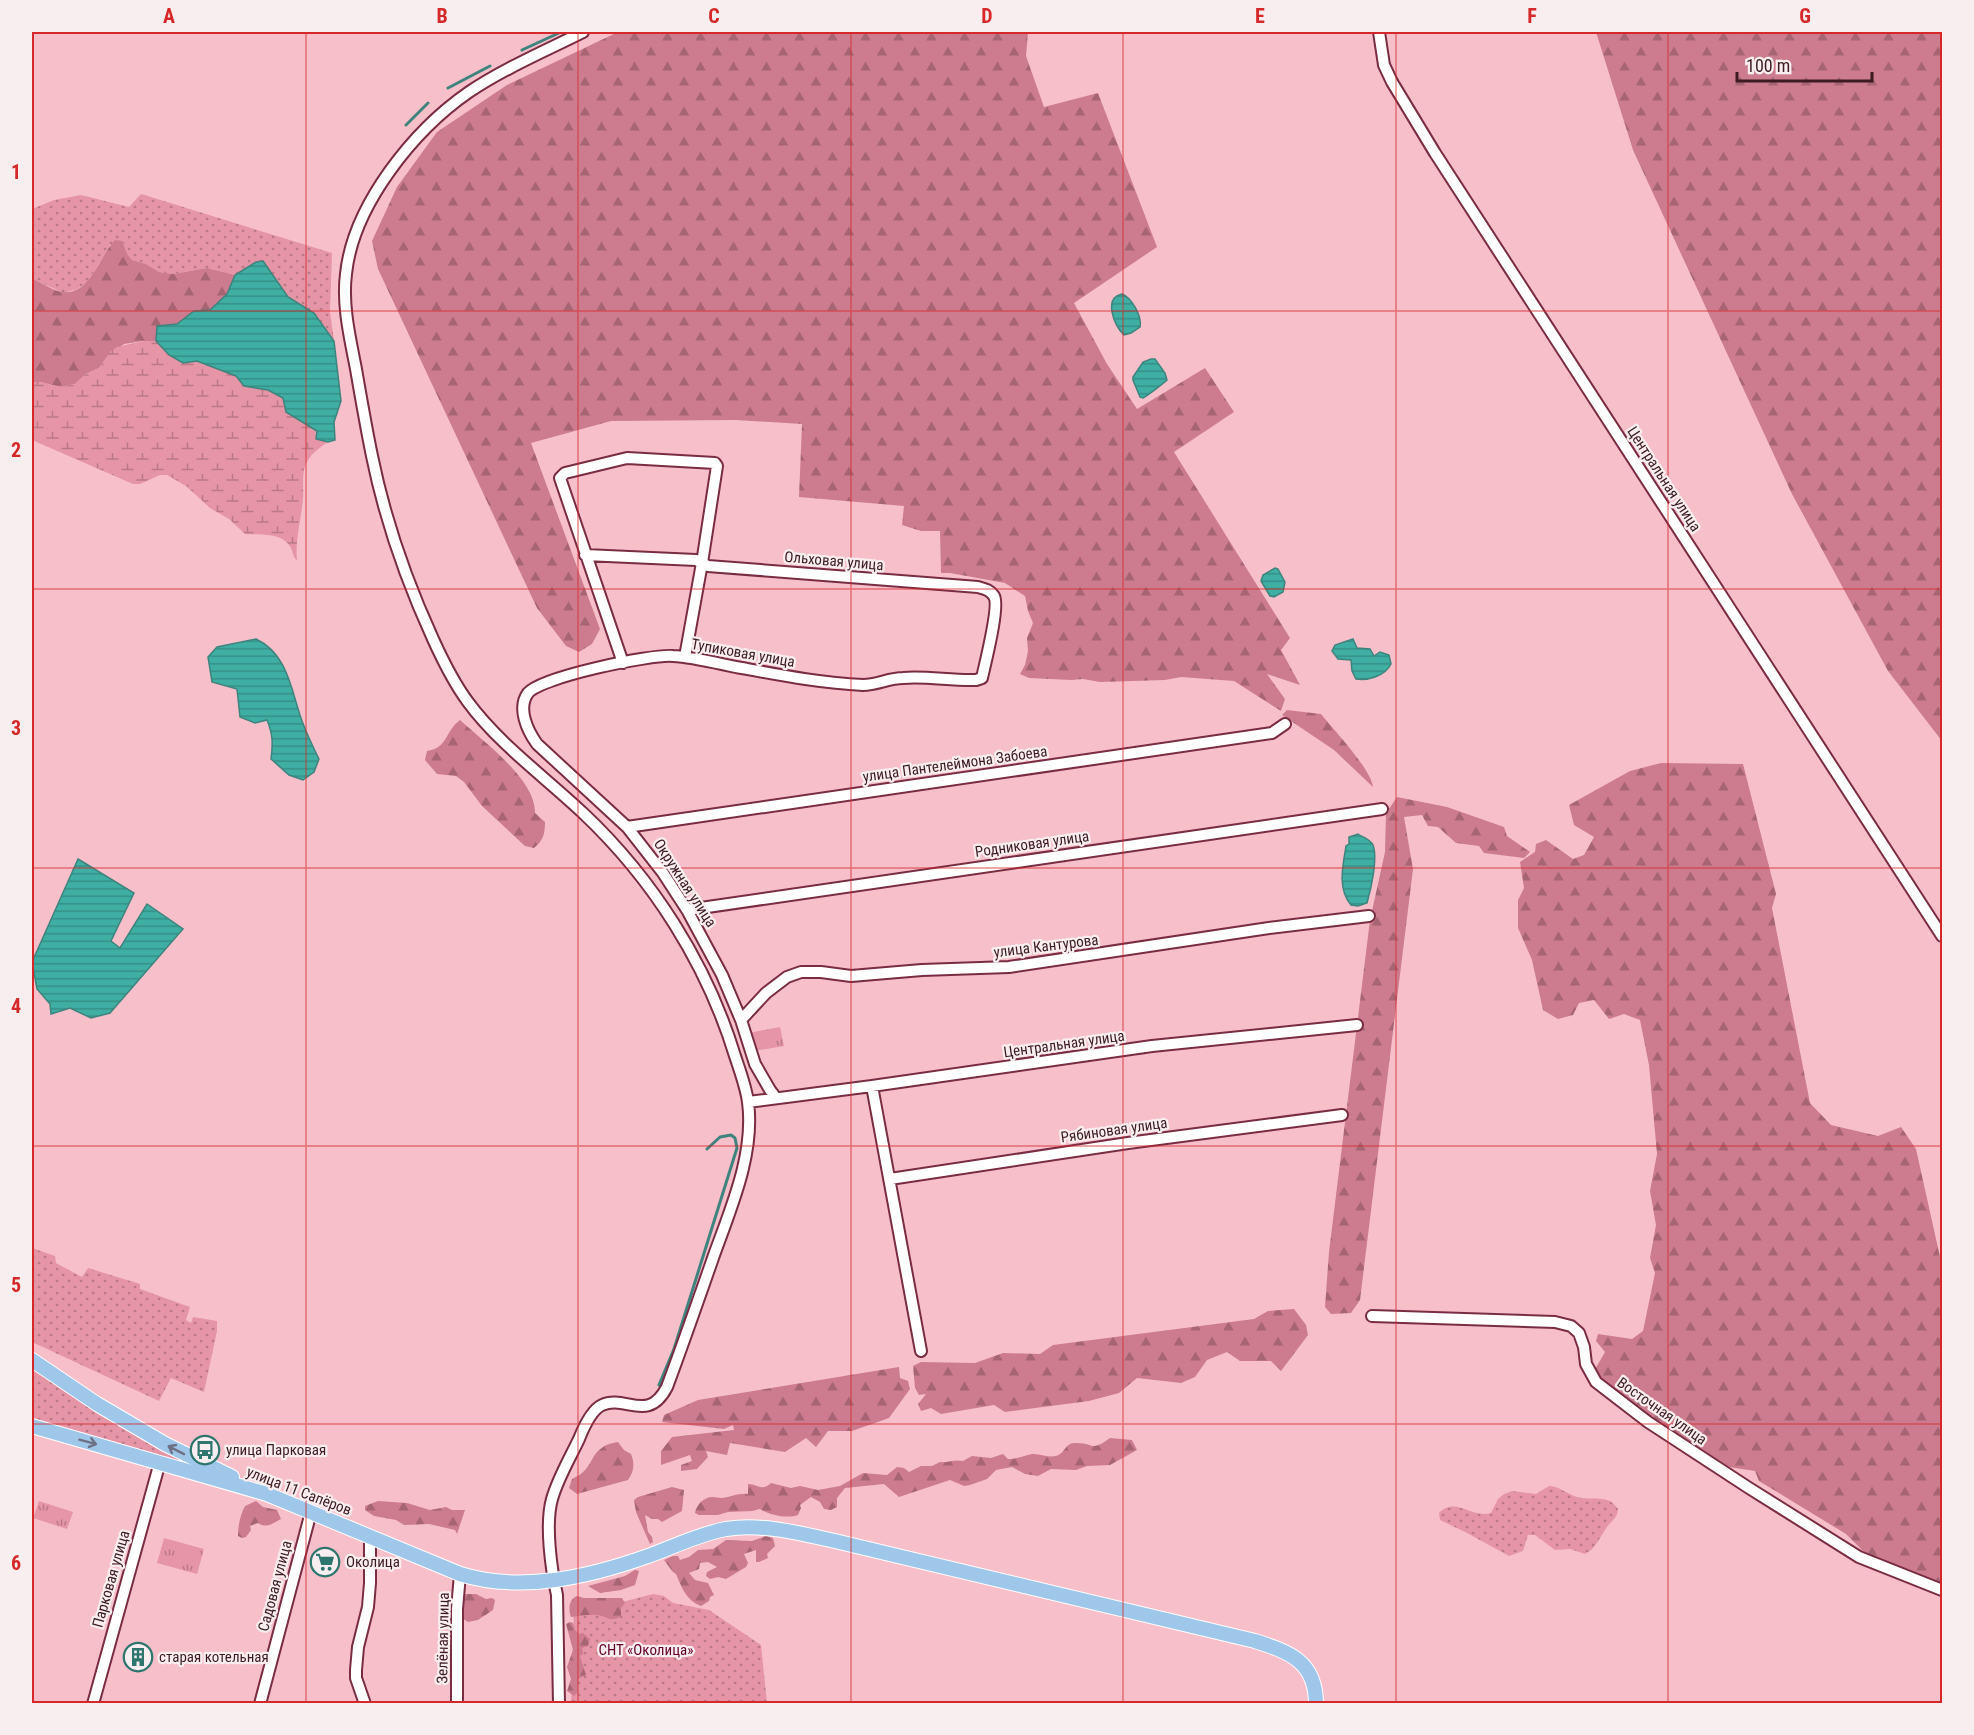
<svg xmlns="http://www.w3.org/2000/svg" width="1974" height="1735" font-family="'Roboto Condensed',sans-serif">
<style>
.grass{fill:url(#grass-dots)}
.forest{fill:url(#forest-firs)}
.wetland{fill:url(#wetland-marsh)}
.park{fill:url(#park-tufts)}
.water{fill:url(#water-rules);stroke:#3e837d;stroke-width:1.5}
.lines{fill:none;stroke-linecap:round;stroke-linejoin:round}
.stream{stroke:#3e837d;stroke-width:3}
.minor-casing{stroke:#792c42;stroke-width:14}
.major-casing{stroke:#fff;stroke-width:16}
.minor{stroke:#fff;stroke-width:10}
.major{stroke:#9ec7e9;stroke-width:14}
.oneway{stroke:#6e7186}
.grid{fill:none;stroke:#d62828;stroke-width:1.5;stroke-opacity:0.55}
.labels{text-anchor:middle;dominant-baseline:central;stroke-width:4.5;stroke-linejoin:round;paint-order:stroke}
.street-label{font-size:15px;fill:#3d1b23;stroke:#f8eef0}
.poi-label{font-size:15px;fill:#3d1b23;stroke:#f8eef0;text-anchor:start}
.park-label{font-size:15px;fill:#66002a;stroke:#f8eef0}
.neatline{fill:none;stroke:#d62828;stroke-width:2}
.grid-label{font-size:20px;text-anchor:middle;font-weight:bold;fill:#d62828}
</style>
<defs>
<pattern id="grass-dots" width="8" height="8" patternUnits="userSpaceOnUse" patternTransform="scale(1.5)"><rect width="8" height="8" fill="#e595a6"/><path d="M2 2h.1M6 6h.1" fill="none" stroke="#bb7987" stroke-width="1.8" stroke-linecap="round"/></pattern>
<pattern id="forest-firs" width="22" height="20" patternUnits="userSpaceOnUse" patternTransform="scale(1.5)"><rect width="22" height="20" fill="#cc7c8e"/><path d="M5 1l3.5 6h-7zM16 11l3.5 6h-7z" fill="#a76574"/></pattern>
<pattern id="wetland-marsh" width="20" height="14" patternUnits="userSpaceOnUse" patternTransform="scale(1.5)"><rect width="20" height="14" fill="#e595a6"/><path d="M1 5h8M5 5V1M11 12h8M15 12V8" fill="none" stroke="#bb7987"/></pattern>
<pattern id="park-tufts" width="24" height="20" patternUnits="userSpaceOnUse" patternTransform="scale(1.5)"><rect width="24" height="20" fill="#e595a6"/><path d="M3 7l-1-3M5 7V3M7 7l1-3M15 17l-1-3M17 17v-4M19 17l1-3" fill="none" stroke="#bb7987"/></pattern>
<pattern id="water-rules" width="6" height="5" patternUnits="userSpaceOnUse" patternTransform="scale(1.5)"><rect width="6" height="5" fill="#3fafa4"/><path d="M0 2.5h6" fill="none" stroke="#368e85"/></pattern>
</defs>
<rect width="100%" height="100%" fill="#f7bfca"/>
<!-- grass -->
<path class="grass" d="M141,194l191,59 -2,59 4,29 -20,-28 -26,-16 -25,-36 -7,1 -21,13 -28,-7 -34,6 -14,-2 -13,-8 -14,-4 -4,-5 -6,-14 -12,4 -22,37 -11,7 -13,4 -32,-14v-70l22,-9 27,-5 48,12z
M32,1248l23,8 1,7 26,14 6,-9 52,16v5l50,18 -4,13 5,3 2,-6 24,4v10l-13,61 -33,-14 -12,23 -127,-59z
M32,1366l174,104 -174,-49z
M1549,1486c10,0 18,8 28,11 9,3 21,0 30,3 5,1 8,5 11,9 -1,11 -8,12 -13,21 -7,10 -9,18 -20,24l-15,-5 -15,1 -20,-15h-7l-5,16 -14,5 -42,-23 -27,-13 -1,-7c17,-17 32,6 52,0l7,-14 6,-5 8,-3 24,3z
M653,1594l11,2 9,7 36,7 52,35 6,58 -196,1 3,-96 52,-7z"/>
<!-- forest -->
<path class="forest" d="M618,32h410l-2,24 18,51 54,-14 59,154 -83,56 33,61 30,45 68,-41 29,44 -60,40 116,186 -9,12 19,35 -33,-11 18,25 -4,12 -47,-30 -53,-4 -16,3 -65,2 -17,-3 -12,1 -42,-2 -9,-4 5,-9 3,-14 -1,-13 6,-15 -5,-12 -3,-15 -20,-13 -55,-10h-9l-1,-42h-19l-19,-6 2,-19 -105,-9 3,-73 -67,-4 -124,1 -80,22 69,186 -8,15 -13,8 -13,-6 -29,-38 -159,-339 -6,-28 25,-54 40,-55 70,-47z
M1596,32h346v709l-54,-70 -96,-177 -159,-344z
M115,240l7,1 6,14 4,5 14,4 13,8 14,2 34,-6 28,7 -8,19 -17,16 -16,1 -17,13 -19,2 -2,15h-13l-19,3 -17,13 -8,11 -13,6 -11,10 -15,3 -20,-5h-8v-103c10,3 20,12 31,13 28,3 36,-36 52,-52z
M1287,710l34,4c12,15 50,55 52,73l-39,-37 -52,-35z
M460,720c24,22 76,60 75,93l10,9c0,12 -2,19 -11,26l-9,-2 -43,-40 -18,-24 -8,-6 -19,-2 -12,-14 2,-9c21,-3 18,-20 33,-31z
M1661,763l82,1 33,130 -4,14 38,195 21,22 47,11 23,-9 15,22 26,117v133l-2,7 2,4v175l-73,-28 -23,-23 -87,-53 -4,-10 -26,-4 -129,-83 -6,-13 11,-19 -9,-11 2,-7 34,5 11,-8 12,-58 -5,-15 6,-33 -6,-34 7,-37 -8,-89 -9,-45 -16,-6 -15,5 -15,-19 -15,3 -6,12 -15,4 -15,-9 -11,-50 -14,-32v-28l6,-12 -4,-26 15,-10 1,-8 10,-4 27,19 11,-4 10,-18 -20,-12 -5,-20 61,-34z
M1397,797l50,10 57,20 3,9 23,16 -6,6 -40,-5 -5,-7 -23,-3 -18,-16 -10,-1 -6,-11 -18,2 9,52 -53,431 -9,13 -20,1 -6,-7 4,-55 41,-332 15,-68 1,-39z
M1294,1309l12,16 2,10 -27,36 -10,-10h-31l-13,-9 -20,8 -12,17 -14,6 -44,-5 -18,15 -30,8 -84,11 -11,-7 -53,9 -10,-6 -10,3 -3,-7 8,-10 -7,1 -4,-7 -2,-22 8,-4 54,1 28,-10 37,1 13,-9 201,-26 14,-8z
M899,1367l1,11 8,3 2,8 -21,29 -37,13h-24l-12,16 -10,-9 -21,14 -55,-9 -3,12 -21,-4 2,6 -11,12 -16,2v-6l11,-4 -2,-6 -29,10v-14l11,-14 62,-7 -1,-5 -9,4 -62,-7 2,-7 34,-15z
M1110,1438l22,2 5,10 -27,15 -23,1 -11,4 -25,-1 -13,7 -13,-2 -13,-7 -16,3 -9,9 -17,6 -6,1 -14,-6 -51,17 -15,-13 -39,4 -8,10v9l-6,3 -7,-1 -4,-7 -9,-5 -11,8 1,3 -3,7c-10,4 -29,0 -38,-6l-8,2 -24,1 -10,3h-19l-4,-2c1,-8 9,-16 17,-16 4,0 7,1 10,1 9,-1 16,-5 26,-4v-10c10,0 14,8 23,-1l20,5 9,-2 18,4 22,-4 23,-13 24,2 10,-8 7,1 5,4 12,-6h11l8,-4c8,1 14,-3 23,-1l9,-5 19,2 12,-4 5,5c9,0 15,-3 24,-5 9,-1 19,6 28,0 6,-4 6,-11 15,-11 19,-1 15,10 35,-5z
M618,1442l6,8 7,4c4,10 3,17 -3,26l-51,14 -8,-6 3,-9c22,-10 16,-22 31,-32 4,-3 10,-4 15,-5z
M672,1487l12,3 -2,21 -20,11 -4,-3h-6l-7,-4 3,17 4,5 1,5 -3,2 -14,-32 -2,-12 4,-3z
M256,1501l7,6 14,3 4,9c-8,4 -14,10 -23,4l-8,3 1,4 -5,7 -4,1 -4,-2c0,-10 2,-21 7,-30z
M378,1501l29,2 23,7 16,-3 6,3h13l-8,24 -2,-4 -26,-6 -25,1 -8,-5 -22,-4 -9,-6v-4z
M766,1536l7,2 2,8 -8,8 1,4 -9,4h-3v-12l-12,4 4,9 -2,4 -20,12 -8,-2 -8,2 -4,-3 1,-4 10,-5 -9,-5 -8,1 -1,6 -10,4 6,7 13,3 6,12 -4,2 -1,4 -8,5c-15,-6 -19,-18 -25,-32l-3,-2 -9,-12 9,-4h5l2,4 9,-3 9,-7 15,-1 13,-9 26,1z
M635,1570l4,1 -4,14 -14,5 -21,3 -12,-7 37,-10z
M458,1594h18l10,5 6,-1 3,2 -2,10 -15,10 -10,2 -6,-4h-5z
M577,1596l7,2h38l3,5 -4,5v8c-11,7 -14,0 -24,-1 -8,-1 -17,1 -26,2 -3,-8 -2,-18 6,-21z
M570,1622l3,1 2,7 4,4 4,-1 7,6 -2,7 -6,2 1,6 -3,2 6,19 -8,4v13l-4,4 -7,-5 4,-12 -4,-12 6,-17 -7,-26z"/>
<!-- wetland -->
<path class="wetland" d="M144,341h12l13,14 13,8 15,-2 40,15 7,10 24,4 15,8 3,14 31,19 -1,8 12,3c-8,5 -16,11 -21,20 -6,10 -3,26 -4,37 -2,21 -8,41 -6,62 -4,-5 -4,-8 -6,-13 -8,-16 -32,-13 -46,-14l-16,-15 -19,-11 -24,-22 -19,-11h-7l-20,9h-7l-101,-44v-58h8l20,5 15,-3 11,-10 13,-6 12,-17 6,-4z"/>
<!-- park -->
<path class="park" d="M780,1027l4,19 -30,5 -5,-18z
M39,1501l34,11 -6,17 -34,-11z
M164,1538l40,11 -7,25 -40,-11z"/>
<!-- water -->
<path class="water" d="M263,261l25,36 26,16 20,28 7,60 -7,21 1,18 -7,2 -12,-3 1,-8 -31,-19 -3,-14 -15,-8 -24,-4 -8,-10 -39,-15 -14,2 -14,-8 -13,-14 1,-15 20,-2 17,-13 16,-1 17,-16 8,-19 21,-13z
M1122,294c10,4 20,22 18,33l-9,6 -7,2c-10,-10 -21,-37 -2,-41z
M1151,359h4l10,14 2,7c-3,3 -20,16 -24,18l-3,-1 -7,-17v-3l10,-15z
M1275,568l3,1 7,13 -2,10 -9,5 -4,-1 -9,-15 2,-6z
M256,639c32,15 35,51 46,82 5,13 11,26 17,38l-5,13 -11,8 -14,-5 -18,-16c2,-15 2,-25 -4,-39l-12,3 -15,-6 -3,-28 -25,-7 -4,-25 9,-10z
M1353,639l4,9 13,1 4,7 6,-4 9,3 2,9c-6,12 -23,17 -35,15l-4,-8 -1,-11 -13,-1 -6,-8 3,-6z
M1358,834c6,4 12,5 15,11 5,14 -2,44 -6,58l-9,3 -7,-1c-14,-16 -8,-40 -5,-59l3,-2v-7z
M78,859l56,34 -23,48 9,7 27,-44 36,25 -73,84 -19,5 -21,-10 -19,6 -1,-10 -13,-15 -5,-27z"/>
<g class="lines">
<!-- stream -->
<path class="stream" d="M522,50l39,-18
M448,88l42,-22
M406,125l22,-22
M659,1385l15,-36 63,-201 -2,-10 -4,-3 -11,2 -13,12"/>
<!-- minor casing -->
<g class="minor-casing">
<path id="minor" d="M1379,32l5,33 8,17 43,71 507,783
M585,555l111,5 12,6 270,21c7,2 12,3 16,9 6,10 -9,68 -12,82l-6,2c-24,1 -49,-4 -73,-2 -14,0 -26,7 -40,7 -45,-2 -88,-11 -132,-19 -19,-4 -39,-9 -58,-10 -22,-2 -132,21 -145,37 -11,15 -1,37 9,51l90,83 36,46 24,37 35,65 19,45 14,44 15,26 6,8
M623,663l-63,-185 5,-5 62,-15 88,5 2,3 -15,97 -17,94
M627,827l645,-94 13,-9
M687,910l695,-101
M741,1020l25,-27 21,-16 14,-5h20l30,4 71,-6 87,-3 260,-39 100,-12
M872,1086l49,265
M748,1102l124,-16 280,-40 205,-21
M890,1179l238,-36 214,-28
M1372,1316l183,6 16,4 8,7 5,14 2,17 10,18 52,40 101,66 110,69 83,33
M93,1704l67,-242
M260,1704l51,-192
M365,1704l-9,-26v-8l2,-23 10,-40 2,-24v-47
M457,1704v-95l3,-35
M559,1704l-2,-109c-6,-26 -12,-71 -5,-96 6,-21 18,-41 27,-60 4,-10 12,-29 23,-34 23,-11 46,19 65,-18 16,-43 31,-86 46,-129 17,-48 42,-103 35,-156 -2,-15 -8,-31 -13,-46 -28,-92 -82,-177 -152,-243 -37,-35 -85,-70 -115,-111 -15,-20 -25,-41 -35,-63 -27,-59 -48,-119 -61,-183 -6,-29 -11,-58 -16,-87 -6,-31 -14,-64 -10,-95 7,-69 68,-144 123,-182 36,-24 76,-41 114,-60"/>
</g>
<!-- major casing -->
<g class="major-casing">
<path id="major" d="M32,1360l65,44 68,40 67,33
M32,1426l235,68 193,80c61,19 129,3 188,-18 25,-9 51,-22 78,-27 38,-6 76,5 113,13l416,99c34,11 61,20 61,63"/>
</g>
<!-- minor -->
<use href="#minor" class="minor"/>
<!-- major -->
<use href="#major" class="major"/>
</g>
<!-- one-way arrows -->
<defs><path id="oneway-shaft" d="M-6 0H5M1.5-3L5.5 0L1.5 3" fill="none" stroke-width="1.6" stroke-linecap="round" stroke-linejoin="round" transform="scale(1.5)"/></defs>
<g class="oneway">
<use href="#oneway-shaft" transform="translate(88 1442) rotate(15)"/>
<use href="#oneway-shaft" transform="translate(176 1450) rotate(-153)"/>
</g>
<!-- grid -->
<path class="grid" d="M306,32v1672M578,32v1672M851,32v1672M1123,32v1672M1396,32v1672M1668,32v1672M32,311h1910M32,589h1910M32,868h1910M32,1146h1910M32,1424h1910"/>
<!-- icons -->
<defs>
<g id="bus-ring" transform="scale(1.5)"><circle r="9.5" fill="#f8eef0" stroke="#2e756e" stroke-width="1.5"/><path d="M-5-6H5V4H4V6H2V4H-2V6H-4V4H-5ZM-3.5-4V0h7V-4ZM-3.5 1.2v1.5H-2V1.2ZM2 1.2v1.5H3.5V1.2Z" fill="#2e756e"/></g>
<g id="supermarket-ring" transform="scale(1.5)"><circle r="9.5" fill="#f8eef0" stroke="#2e756e" stroke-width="1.5"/><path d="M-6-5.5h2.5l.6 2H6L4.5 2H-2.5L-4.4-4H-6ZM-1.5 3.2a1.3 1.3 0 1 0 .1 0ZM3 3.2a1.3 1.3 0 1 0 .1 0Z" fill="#2e756e"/></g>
<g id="building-ring" transform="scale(1.5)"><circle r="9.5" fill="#f8eef0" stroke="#2e756e" stroke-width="1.5"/><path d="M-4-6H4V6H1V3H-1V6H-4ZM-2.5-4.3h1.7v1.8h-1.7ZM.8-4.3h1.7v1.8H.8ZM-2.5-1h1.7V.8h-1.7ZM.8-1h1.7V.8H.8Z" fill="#2e756e"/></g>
</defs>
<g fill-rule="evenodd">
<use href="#bus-ring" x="205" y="1450"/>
<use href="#supermarket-ring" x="325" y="1562"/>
<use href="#building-ring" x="138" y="1657"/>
</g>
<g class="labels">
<!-- street labels -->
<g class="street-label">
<text transform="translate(1664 479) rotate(57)">Центральная улица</text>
<text transform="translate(834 561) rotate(5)">Ольховая улица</text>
<text transform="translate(743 653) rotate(10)">Тупиковая улица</text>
<text transform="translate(955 764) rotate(-8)">улица Пантелеймона Забоева</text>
<text transform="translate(1032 844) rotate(-8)">Родниковая улица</text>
<text transform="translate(685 883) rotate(57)">Окружная улица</text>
<text transform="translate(1046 946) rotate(-7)">улица Кантурова</text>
<text transform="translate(1064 1044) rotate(-8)">Центральная улица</text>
<text transform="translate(1114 1130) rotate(-8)">Рябиновая улица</text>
<text transform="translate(1662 1411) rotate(35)">Восточная улица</text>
<text transform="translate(299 1491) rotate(21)">улица 11 Сапёров</text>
<text transform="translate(111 1579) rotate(-74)">Парковая улица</text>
<text transform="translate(275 1586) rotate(-75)">Садовая улица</text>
<text transform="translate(443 1638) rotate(-89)">Зелёная улица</text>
</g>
<!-- poi labels -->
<g class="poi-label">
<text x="226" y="1450">улица Парковая</text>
<text x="346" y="1562">Околица</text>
<text x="159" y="1657">старая котельная</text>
</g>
<!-- park labels -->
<g class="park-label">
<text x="646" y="1650">СНТ «Околица»</text>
</g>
</g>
<!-- border -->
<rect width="1974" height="1735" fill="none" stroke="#f8eef0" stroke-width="66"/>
<!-- scale -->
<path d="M1737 72v9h135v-9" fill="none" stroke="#3d1b23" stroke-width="3"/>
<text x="1746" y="72" font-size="18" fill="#3d1b23" stroke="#f8eef0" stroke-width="4.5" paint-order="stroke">100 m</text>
<rect x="33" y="33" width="1908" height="1669" class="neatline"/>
<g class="grid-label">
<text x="169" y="23">A</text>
<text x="442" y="23">B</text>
<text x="714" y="23">C</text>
<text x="987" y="23">D</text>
<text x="1260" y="23">E</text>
<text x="1532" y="23">F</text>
<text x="1805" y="23">G</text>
<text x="16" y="179">1</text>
<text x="16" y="457">2</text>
<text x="16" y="735">3</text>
<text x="16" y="1013">4</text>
<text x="16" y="1292">5</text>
<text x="16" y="1570">6</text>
</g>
</svg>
